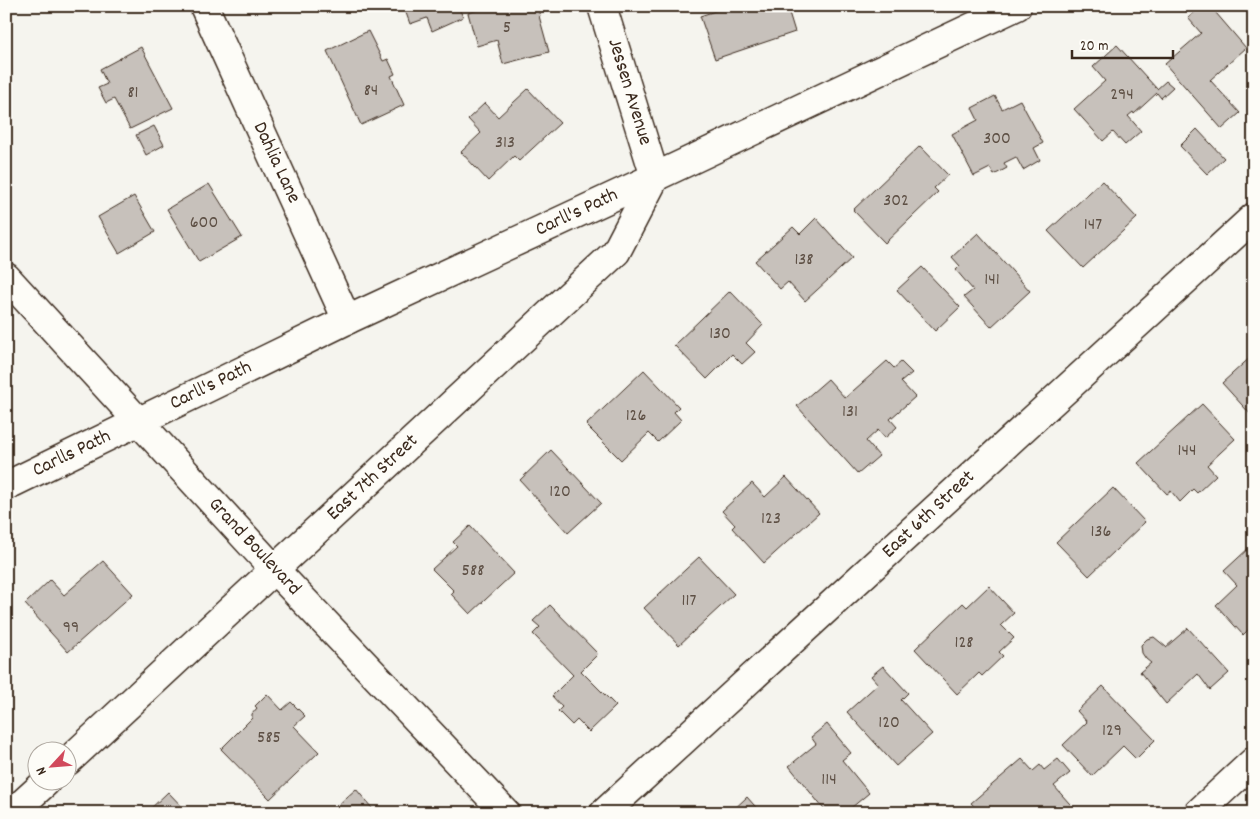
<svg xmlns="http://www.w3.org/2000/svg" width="1260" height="819" font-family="Dekko,sans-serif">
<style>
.building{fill:#c7c1bb;stroke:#3b2a1e}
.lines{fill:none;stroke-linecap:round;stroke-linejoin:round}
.street-casing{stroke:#3b2a1e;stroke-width:31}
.secondary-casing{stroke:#3b2a1e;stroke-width:31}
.street{stroke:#fdfcf7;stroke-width:28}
.secondary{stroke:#fdfcf7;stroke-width:28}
.labels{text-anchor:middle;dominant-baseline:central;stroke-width:5;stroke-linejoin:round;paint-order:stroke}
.number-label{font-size:18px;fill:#5e5045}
.street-label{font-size:20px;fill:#3b2a1e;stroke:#fdfcf7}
</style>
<rect width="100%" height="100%" fill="#f5f4ee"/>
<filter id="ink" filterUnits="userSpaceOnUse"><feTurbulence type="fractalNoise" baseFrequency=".02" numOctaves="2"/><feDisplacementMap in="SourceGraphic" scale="10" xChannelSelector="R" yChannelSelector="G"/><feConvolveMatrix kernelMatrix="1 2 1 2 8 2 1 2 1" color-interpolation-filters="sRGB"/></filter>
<g filter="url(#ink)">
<!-- building -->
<path class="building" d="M417,6h41l5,11 -31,14 -5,-13 -17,6 -5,-14z
M492,6h45l3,10h-1l10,36 -46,12 -6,-24 -20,6 -9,-33z
M730,6h19l1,3 8,-3h29l8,26 -80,27 -15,-43z
M1202,6h8l36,42 -36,32 30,33 -18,16 -57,-65 36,-31 -13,-15z
M368,31l15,30 5,-2 7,15 -4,2 13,29 -43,20 -34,-74z
M1117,45l40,44 9,-8 7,6 -12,11 -4,-5 -23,21 -1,-2 -5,4 13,15 -16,14 -12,-13 -10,9 -29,-32 31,-28 -12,-14z
M141,47l32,61 -43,21 -16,-30 -8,4 -8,-15 9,-4 -7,-15z
M528,89l32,34 -41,38 -5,-5 -26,25 -27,-29 20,-19 -13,-14 17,-16 13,14z
M995,96l7,13 18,-9 23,43 -9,5 6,12 -17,10 -7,-13 -12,6 3,5 -13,7 -4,-7 -16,8 -22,-42 26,-14 -6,-12z
M154,126l10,19 -18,10 -10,-20z
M1197,129l27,29 -17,16 -27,-28z
M920,146l28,29 -14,13 4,4 -53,51 -32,-33z
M1102,181l35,37 -54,50 -35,-37z
M209,184l33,53 -43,25 -32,-53z
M134,196l21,36 -36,21 -21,-36z
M816,218l36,40 -47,43 -17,-19 -8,7 -25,-28 38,-34 7,7z
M978,233l52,58 -39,36 -27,-30 9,-7 -17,-20 4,-4 -8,-9z
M922,267l38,40 -25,24 -38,-41z
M730,291l33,34 -17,18 9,9 -13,12 -10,-10 -25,25 -33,-34z
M1254,354v61l-2,1 -30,-33z
M887,361l7,7 7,-6 11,11 -11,9 14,15 -25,22 7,8 -12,11 -7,-8 -12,11 13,15 -21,18 -61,-68 31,-27 17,19z
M644,370l35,37 -5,5 7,8 -23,22 -9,-9 -28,27 -35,-35z
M1202,404l33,35 -28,26 9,10 -19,18 -4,-4 -13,13 -9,-11 -4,3 -29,-31z
M551,450l50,53 -33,30 -48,-53z
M786,477l33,36 -55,50 -32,-35 3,-3 -13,-14 30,-28 13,14z
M1113,488l32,34 -56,54 -33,-34z
M470,526l44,47 -44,41 -19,-20 3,-3 -22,-22 25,-23 -4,-4z
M1250,547l4,4v73l-11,11 -27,-30 21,-20 -13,-14z
M699,557l35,37 -55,51 -35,-37z
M103,561l30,33 -65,58 -43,-48 25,-24 14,15z
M989,586l25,27 -13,12 13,13 -15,14 4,4 -21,20 -3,-3 -22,21 -42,-45 48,-46 4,4z
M550,605l48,49 -17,17 35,35 -27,26 -12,-12 -5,5 -14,-14 4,-4 -10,-11 21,-21 -40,-41 7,-7 -7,-6z
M1188,628l41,45 -19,17 -12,-16 -32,30 -26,-32 11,-9 -5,-4 -4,-6 -1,-8 6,-6 7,-2 12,10z
M883,666l25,27 -7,7 31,34 -36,32 -49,-54 31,-28 -7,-8z
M1103,686l52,54 -19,19 -13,-13 -31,30 -29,-31 24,-23 -10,-11z
M267,694l15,16 9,-8 14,14 -11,10 25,26 -49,47 -49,-50 31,-31v-4l5,-6 -2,-2z
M827,724l24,29 -9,7 27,33 -24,20h-18l-38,-47 27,-22 -5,-7z
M1022,759l11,12 7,-6 4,5 14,-11 12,14 -16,13 23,26 -97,1 -9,-10z
M356,789l20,24h-47z
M168,792l20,21h-42z
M747,797l14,16h-31z"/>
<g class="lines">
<!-- street casing -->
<g class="street-casing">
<path id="street" d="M204,6l143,314
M68,761l548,-509 39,-75 -53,-171
M12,813l34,-31
M604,813l650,-596
M1198,813l56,-52"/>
</g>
<!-- secondary casing -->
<g class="secondary-casing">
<path id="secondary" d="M6,277l268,292 232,244
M6,486l341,-166 308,-143 362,-171"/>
</g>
<!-- street -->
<use href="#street" class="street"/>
<!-- secondary -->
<use href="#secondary" class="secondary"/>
</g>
</g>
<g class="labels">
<!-- number labels -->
<g class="number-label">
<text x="507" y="28">5</text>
<text x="371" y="91">84</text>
<text x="133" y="93">81</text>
<text x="1122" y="95">294</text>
<text x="997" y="139">300</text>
<text x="505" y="143">313</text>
<text x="896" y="201">302</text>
<text x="204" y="223">600</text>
<text x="1093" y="225">147</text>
<text x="804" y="260">138</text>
<text x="992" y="280">141</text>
<text x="720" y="334">130</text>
<text x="850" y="412">131</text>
<text x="636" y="416">126</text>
<text x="1187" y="451">144</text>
<text x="560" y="492">120</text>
<text x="771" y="519">123</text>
<text x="1101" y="532">136</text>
<text x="473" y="571">588</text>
<text x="689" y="601">117</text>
<text x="71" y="628">99</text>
<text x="964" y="643">128</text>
<text x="889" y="723">120</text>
<text x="1112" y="731">129</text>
<text x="269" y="738">585</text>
<text x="829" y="780">114</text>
</g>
<!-- street labels -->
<g class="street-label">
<text transform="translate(629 92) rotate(73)">Jessen Avenue</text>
<text transform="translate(276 163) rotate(65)">Dahlia Lane</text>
<text transform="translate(577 213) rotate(-25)">Carll's Path</text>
<text transform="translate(211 386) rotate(-26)">Carll's Path</text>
<text transform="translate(72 454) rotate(-26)">Carlls Path</text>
<text transform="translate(373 478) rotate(-43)">East 7th Street</text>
<text transform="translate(929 515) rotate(-43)">East 6th Street</text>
<text transform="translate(254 547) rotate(47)">Grand Boulevard</text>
</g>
</g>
<!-- margin -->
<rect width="1260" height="819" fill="none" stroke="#fdfcf7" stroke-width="25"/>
<rect x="12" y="12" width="1235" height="794" fill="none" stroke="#3b2a1e" stroke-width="2" filter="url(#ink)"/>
<!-- north arrow -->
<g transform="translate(52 766) rotate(244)"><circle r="24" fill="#fdfcf7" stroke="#afa8a0"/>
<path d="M0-4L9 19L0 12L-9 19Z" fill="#d1495b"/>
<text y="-8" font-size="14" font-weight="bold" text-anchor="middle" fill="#3b2a1e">N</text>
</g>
<!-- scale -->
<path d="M1072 50v8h101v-8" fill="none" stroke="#3b2a1e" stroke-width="2.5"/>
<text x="1080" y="50" font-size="15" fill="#3b2a1e" stroke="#fdfcf7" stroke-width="4" paint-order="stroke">20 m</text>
</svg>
